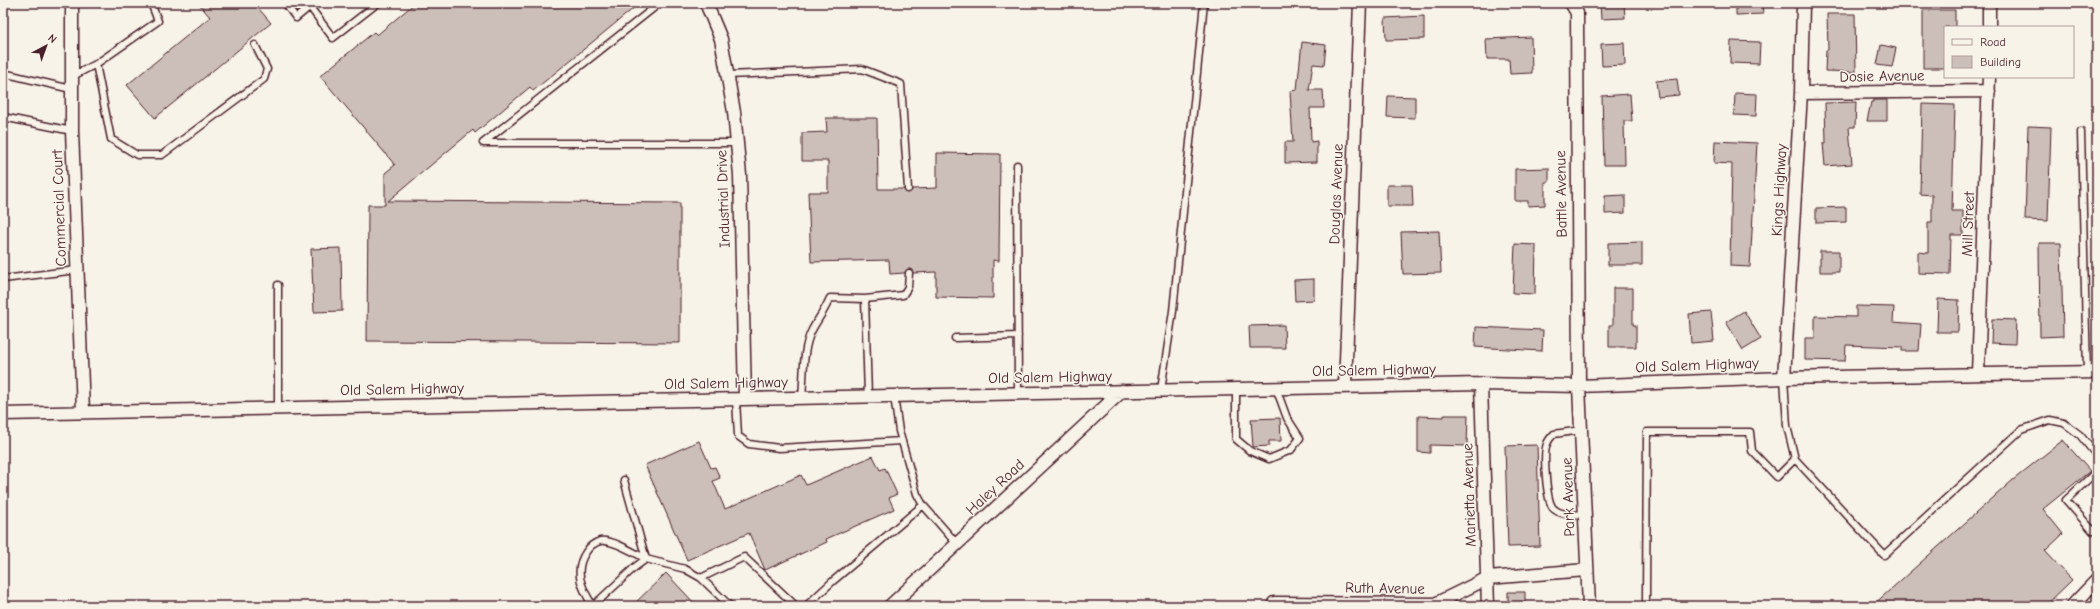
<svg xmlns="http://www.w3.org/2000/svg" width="2100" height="609" font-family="'Comic Neue',sans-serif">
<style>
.building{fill:#ccbfb9;stroke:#4a1f2b}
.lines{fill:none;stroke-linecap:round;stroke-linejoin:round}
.lane-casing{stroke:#4a1f2b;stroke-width:9}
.street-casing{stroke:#4a1f2b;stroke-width:15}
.lane{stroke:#f7f3e8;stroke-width:6}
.street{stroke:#f7f3e8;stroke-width:12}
.labels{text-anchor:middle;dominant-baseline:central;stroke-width:3;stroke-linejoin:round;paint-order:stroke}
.street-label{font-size:15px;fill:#4a1f2b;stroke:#f7f3e8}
</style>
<rect width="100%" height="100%" fill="#f7f3e8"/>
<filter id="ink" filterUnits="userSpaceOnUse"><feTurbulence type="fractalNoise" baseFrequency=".025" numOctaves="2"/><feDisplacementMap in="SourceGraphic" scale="8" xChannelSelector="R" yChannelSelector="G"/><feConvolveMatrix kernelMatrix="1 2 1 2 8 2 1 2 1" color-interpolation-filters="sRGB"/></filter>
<g filter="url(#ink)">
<!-- building -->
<path class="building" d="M198,3h56l17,20 -116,95 -28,-33 83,-68z
M415,3h225l-107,88 -3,-4 -55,46 -2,-3 -85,71 292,2v140l-313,-2 1,-136h17v-32l10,-8 -75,-89 54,-44 3,3z
M1600,3h24l1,15 -24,1z
M1736,3h26l1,11 -27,1z
M1923,10h32v17h-10v41h-22z
M1827,14h28l1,58 -31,-1 1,-21h2z
M1424,16v23l-38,1 -1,-22z
M1531,37l1,36 -22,1 -1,-15h-22l-1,-20z
M1731,41l29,1 -1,22 -29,-1z
M1302,42l24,3 -2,20 -11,-1 -4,26h14l1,18h-14l1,34 6,-1v21l-32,1v-21h8l-3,-51 7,-1z
M1624,43l1,22 -23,1 -1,-22z
M1881,45l15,3 -4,19 -15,-2z
M1677,79l2,16 -21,2 -2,-16z
M1735,93l22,1 -1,22 -22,-1z
M1630,94l2,27h-8l1,44h-21l-2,-69z
M1388,96l27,1v21l-28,-1z
M1873,100h14v21h-20l4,-19h2z
M1856,102l-1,25h-6l3,37 -27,2 -2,-23h3l-1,-40z
M1922,104l33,1 -3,106h11v24h-12l-1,39 -32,-1v-21l10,1v-31h4v-27l-12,-1z
M826,118h51l1,71h25l5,4 4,-4 25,-1v-35l63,1 -1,107 -6,-1v38l-57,-1v-25l-23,1 -4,-4 -5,4 -14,1 -1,-14 -78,2 -3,-70h20v-31h-26v-28l25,-1z
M2028,126l23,1 -3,94 -23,-1z
M1715,141l42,2 -7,124 -20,-1 2,-102 -18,-1z
M1549,168v14h-4v23l-17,1v-5h-13v-32z
M1387,185h25l1,21h-26z
M1625,195v18l-20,1v-18z
M1846,207v15l-30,1v-15z
M1439,231l2,42 -38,1 -2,-42z
M1642,242v23h-34v-22z
M2039,243h22l2,93 -23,1z
M1515,244l21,1 -1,49 -22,-1z
M341,248l1,63 -28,1 -3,-63z
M1820,251h19v21h-19z
M1314,279v21l-19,1 -1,-21z
M1613,288h20v37h3v22h-27v-22h4z
M1938,299l21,1 -1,32h-21z
M1856,306l38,1 -1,15 28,2 -2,27h-17v-4l-56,-2 -1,16 -40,-1v-22h10v-22l41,1z
M1744,311l17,28 -18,11 -17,-28z
M1711,312l3,29 -23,2 -2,-29z
M1992,319l24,1 -1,24 -24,-1z
M1284,325l1,23h-35l-1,-22z
M1476,327l67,3 -1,21 -67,-4z
M1444,415h24l-1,31 -37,-1v8l-12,-1v-36l26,1z
M1280,418l1,23h-12v5l-16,1 -2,-28z
M2063,440l27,31 -47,38 20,25 -18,17 27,29 -27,26h-173l141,-126z
M699,441l12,27 4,-1 5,11 -7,3 12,28 76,-34 5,10 67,-29 7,14 5,-2 12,26 -8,4 5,11 -68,30 1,3 -62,28 -16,-37 -62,27 -42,-95z
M1537,445l3,101 -32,1 -3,-101z
M666,573l31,33h-65z
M1508,592h17v14h-17z"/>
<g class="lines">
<!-- lane casing -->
<g class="lane-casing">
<path id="lane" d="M285,3l11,15 18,-15
M660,3l-177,140h254
M310,7l23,31 45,-35
M96,64l62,-43 -7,-18
M3,73l68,16
M728,75l134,-6 39,15 7,105
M71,77l25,-13 15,75 26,16h25l102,-76 3,-10 -12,-24
M3,117l69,14
M2081,132l6,240
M1017,165l1,228
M3,279l74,-9
M278,285v123
M865,299l38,-4 5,-8 1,-14
M955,338l63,-2
M1784,378l3,48 8,33 89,96 137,-125 29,-10 14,3 16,12 17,21
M1236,389v50l14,12 19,8 22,-9 9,-12 -13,-20 -11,-30
M1161,390l12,-79 31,-308
M894,396l5,35 18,63 6,11 34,39
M802,398c2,-21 0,-49 10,-68 6,-11 13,-20 18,-32l35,1 3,97
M736,399l2,37 11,8 30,4 123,-7
M1581,430l-27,4c-3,3 -6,7 -7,10 -4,9 -1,56 6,64 7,8 22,6 32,7
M2097,471l-31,29 27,31 4,-3
M624,480l22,79
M701,578l43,-21 52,49
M1646,600l1,-168h103l2,19 25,26 18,-18
M593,606l42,-39 11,-8 39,10 16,9 29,28
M593,606c-11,-17 -20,-35 -7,-54 3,-5 8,-9 14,-11 12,-2 35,12 46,18
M806,606l27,-25 90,-76"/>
</g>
<!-- street casing -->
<g class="street-casing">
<path id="street" d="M72,3v128l11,280
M706,3l15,36 13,73 6,63 5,224
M1571,3l6,10 2,373 10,220
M1989,27v-24
M1801,93l188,-2
M1978,373l11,-296
M1784,378l17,-285 2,-90
M1481,384l7,222
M1345,386l15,-383
M3,414l1478,-30 98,2 205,-8 313,-6
M1274,603l161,1 53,-26 98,-8
M890,606l232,-215
M2072,606l25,-26"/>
</g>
<!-- lane -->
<use href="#lane" class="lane"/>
<!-- street -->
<use href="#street" class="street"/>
</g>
</g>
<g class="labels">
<!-- street labels -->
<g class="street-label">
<text transform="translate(1882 76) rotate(-1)">Dosie Avenue</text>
<text transform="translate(1779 190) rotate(-87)">Kings Highway</text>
<text transform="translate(1336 194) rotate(-88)">Douglas Avenue</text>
<text transform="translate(1561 194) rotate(-91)">Battle Avenue</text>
<text transform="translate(723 199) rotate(-92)">Industrial Drive</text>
<text transform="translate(59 208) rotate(-92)">Commercial Court</text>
<text transform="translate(1968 224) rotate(-88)">Mill Street</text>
<text transform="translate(1697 365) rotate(-2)">Old Salem Highway</text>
<text transform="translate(1374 370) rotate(-1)">Old Salem Highway</text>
<text transform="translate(1050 377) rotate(-1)">Old Salem Highway</text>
<text transform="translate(726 383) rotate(-1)">Old Salem Highway</text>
<text transform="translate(402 389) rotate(-1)">Old Salem Highway</text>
<text transform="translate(995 487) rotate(-43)">Haley Road</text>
<text transform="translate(1469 495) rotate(-92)">Marietta Avenue</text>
<text transform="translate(1568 497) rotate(-92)">Park Avenue</text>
<text transform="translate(1385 588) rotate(1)">Ruth Avenue</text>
</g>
</g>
<!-- margin -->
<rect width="2100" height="609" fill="none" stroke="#f7f3e8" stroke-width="16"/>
<rect x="8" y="8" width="2084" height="593" fill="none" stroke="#4a1f2b" stroke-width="1.5" filter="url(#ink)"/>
<!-- legend -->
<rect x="1944" y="26" width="130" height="52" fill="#f7f3e8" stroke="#b29e9c"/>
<rect x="1952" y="39" width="20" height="6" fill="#f7f3e8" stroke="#b29e9c"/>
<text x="1980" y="46" font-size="12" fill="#4a1f2b">Road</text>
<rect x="1952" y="56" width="20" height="12" fill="#ccbfb9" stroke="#b29e9c"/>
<text x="1980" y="66" font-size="12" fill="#4a1f2b">Building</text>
<!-- north arrow -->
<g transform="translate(46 46) rotate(41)" stroke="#f7f3e8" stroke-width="3" paint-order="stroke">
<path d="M0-3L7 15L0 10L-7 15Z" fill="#4a1f2b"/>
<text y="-6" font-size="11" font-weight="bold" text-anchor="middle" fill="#4a1f2b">N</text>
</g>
</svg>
